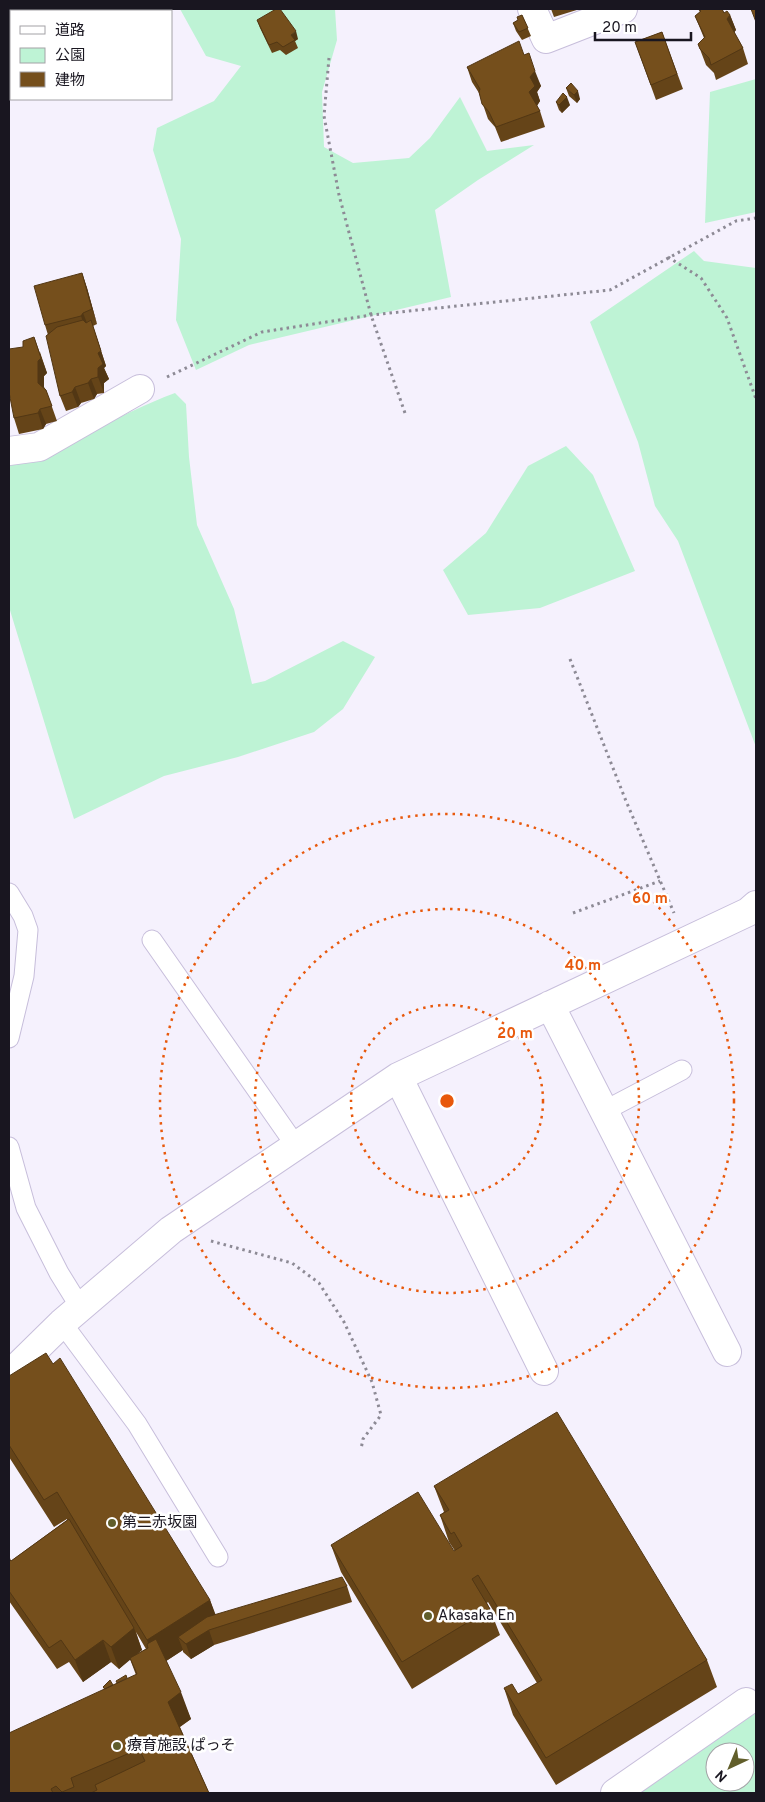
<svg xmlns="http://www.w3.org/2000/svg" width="765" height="1802" font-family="Overpass,'Noto Sans JP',sans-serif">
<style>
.green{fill:#bef3d5;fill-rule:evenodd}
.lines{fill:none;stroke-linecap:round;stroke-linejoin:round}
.service-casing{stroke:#c7bedb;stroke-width:21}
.minor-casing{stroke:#c7bedb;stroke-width:30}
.path{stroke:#8d8a95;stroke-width:3;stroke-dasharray:2.5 4;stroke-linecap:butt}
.service{stroke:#fff;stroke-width:19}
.minor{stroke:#fff;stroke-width:28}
.wall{fill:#654418;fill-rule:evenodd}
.shaded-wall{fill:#523714}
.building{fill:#754f1c;stroke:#523714}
.ring{fill:none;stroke:#e8590c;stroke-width:2.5;stroke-dasharray:2.5 5}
.poi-dot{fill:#615e2b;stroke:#fff;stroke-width:2}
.labels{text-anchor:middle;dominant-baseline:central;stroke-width:5;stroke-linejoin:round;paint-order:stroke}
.poi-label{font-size:15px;fill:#191620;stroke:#fff;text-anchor:start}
.centre{fill:#e8590c;stroke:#fff;stroke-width:2.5}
.ring-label{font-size:15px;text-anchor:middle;font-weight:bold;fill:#e8590c;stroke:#fff;stroke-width:5;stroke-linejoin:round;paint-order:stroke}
</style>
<rect width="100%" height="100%" fill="#f5f1fd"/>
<!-- green -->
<path class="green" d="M180,9h155l2,31 -15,52 2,55 29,16 56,-5 21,-20 30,-41 27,54 47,-6 -56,35 -43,30 16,87 -202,48 -53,25 -20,-50 5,-81 -28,-89 4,-22 57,-27 27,-35 -35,-10z
M756,79v133l-51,11 5,-131z
M694,251l10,10 52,7v479l-78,-206 -23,-35 -17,-64 -48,-120z
M175,393l11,11 3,53 8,68 37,84 18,75 13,-3 78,-40 32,16 -32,52 -29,23 -76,25 -74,19 -90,43 -65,-212v-141c58,-18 109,-52 166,-73z
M566,446l27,29 42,96 -95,37 -72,7 -25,-45 43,-37 42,-67z
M756,1713v80h-124zM715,1752h30v30h-30z"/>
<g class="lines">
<!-- service casing -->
<g class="service-casing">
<path id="service" d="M9,893l14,23 5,14 -4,46 -15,62
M152,940l144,206
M604,1111l78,-41
M9,1147l17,61 33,65 21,34
M62,1323l75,101 81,133"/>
</g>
<!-- minor casing -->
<g class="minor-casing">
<path id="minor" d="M532,9l14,30 77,-30
M9,451l30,-4 101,-58
M550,1005l177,347
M398,1077l146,294
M9,1375l53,-52 109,-93 227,-153 350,-165 8,-7
M615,1793l131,-91"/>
</g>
<!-- path -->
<path class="path" d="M329,58l-5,58 15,79 32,120 35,101
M668,257l33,21 26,40 29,81
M167,377l95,-45 109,-17 239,-25 126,-69 20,-3
M570,659l56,142 48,112
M573,913l87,-32
M211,1241l81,22 27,20 25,39 28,60 9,33 -18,24 -2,10"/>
<!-- service -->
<use href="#service" class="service"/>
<!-- minor -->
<use href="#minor" class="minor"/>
</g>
<!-- wall -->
<path class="wall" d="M551,9h29l-26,8z
M698,9h24l2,4 6,2 6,15 -2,2 9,16 5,16 -32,16 -2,-7 -8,-8 -8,-21 6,-6 -9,-22 5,-4z
M522,15l9,21 -9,4 -6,-9 -3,-8 5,-3z
M257,20l41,19 -3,2 3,7 -12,7 -6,-5 -8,3 -12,-25z
M662,32l21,57 -27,11 -21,-58z
M524,55l17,31 -4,6 3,9 -3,5 3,5 5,16 -44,15 -6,-15 -7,-8 -9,-26 -7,-11 -5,-15z
M566,88l14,11 -3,4 -8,-7z
M556,102l14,3 -8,8 -3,-3z
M82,273l5,15 10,36 -4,2 13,40 -2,2 5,11 -5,4v10l-7,1 -3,5 -13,4 -3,4 -12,4 -6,-15 -12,-61 -3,-10z
M40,352l7,21 -3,3v11l2,3 11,31 -11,3 -3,5 -24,5 -5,-16z
M9,1376l201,224 5,15 132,-29 5,16 -138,43 -23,14 -8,-7v-2l-17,11 25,58 -11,8 29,66h-200l95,-104 -1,-2 10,-2 23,-10 -6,-16 -11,10 -8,-7 -28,20 -14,-20 -12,7 -48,-68v-46l2,6 56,-41v-1l-13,8 -45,-70zM136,1632l10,17 -9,5 5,-4z
M434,1486l273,174 10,27 -161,98 -43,-70 -9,-27 14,6 19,-11 -49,-81 -1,1 3,6 10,26 -88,54 -71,-117 -10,-27 123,6h1l-6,-9 -9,-27 4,-3z"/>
<!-- shaded-wall -->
<path class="shaded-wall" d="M730,15l6,15 -3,4 -6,-15z
M296,31l2,8 -3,2 -4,-6z
M535,71l6,15 -4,6 3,9 -5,7 -6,-16 1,-15z
M578,91l2,8 -3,4 -3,-8z
M567,97l3,8 -8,8 -3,-8z
M82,273l5,15 10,36 -5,-15z
M83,313l6,15 -3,3 -5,-15z
M91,320l15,46 -2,2 5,11 -5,4v10l-6,-16z
M34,337l13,36 -3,3v22l-6,-15z
M91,379l6,15 -3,5 -6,-16z
M75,387l6,16 -3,4 -6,-15z
M40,409l6,15 -3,5 -5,-16z
M210,1600l10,26 -11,4 5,15 -23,14 -5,-15 -8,-7 5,13 -26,17 -10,-27z
M134,1628l8,22 -23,19 -8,-22z
M103,1640l8,22 -28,20 -8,-22z
M181,1692l10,27 -13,9 -10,-26z"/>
<!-- building -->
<path class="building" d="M276,9h4l16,22 -5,4 4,5 -12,7 -6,-5 -8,3 -12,-25z
M699,9h23l2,4 3,-2 3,4 -3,4 16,29 -32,17 -2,-7 -9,-9 -2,-5 7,-7 -10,-21 6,-5z
M751,9h5v13z
M522,15l6,13 -9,4 -6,-9 5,-3 -1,-3z
M662,32l15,42 -26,11 -16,-43z
M519,41l5,14 5,-2 6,18 -5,6 5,9 -6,6 11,19 -44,16 -7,-15 -7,-8 -3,-12 1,-3 -13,-22z
M571,83l7,8 -4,4 -8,-7z
M563,93l4,4 -8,8 -3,-3z
M82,273l10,36 -9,4 -2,3 -36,9 -11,-39z
M83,320l3,3 5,-3 10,31 -3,2 5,11 -5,4v9l-7,2 -3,4 -13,4 -3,5 -12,4 -14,-60 11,-9z
M34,337l7,21 -3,3v22l8,7 6,16 -12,3 -2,4 -24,5 -5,-26v-43l14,-2v-6z
M46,1353l7,11 7,-6 150,242 -63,40 -90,-148 -13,8 -35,-55v-69z
M557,1412l150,248 -161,98 -42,-70 8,-4 6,10 24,-14 -64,-105 -6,4 18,30 -88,53 -71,-117 87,-53 36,59 8,-5 -8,-14 -3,2 -11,-19 9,-5 -15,-24z
M69,1519l65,109 -23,19 -8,-7 -28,20 -14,-20 -12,8 -40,-57v-32l2,2z
M342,1577l5,9 -138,44 -23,14 -8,-7 29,-20z
M156,1639l25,53 -13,10 41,91h-118l6,-3 -2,-5 50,-24 -6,-12 -68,29 3,9 -12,5 -6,-6 -5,3 2,4h-44v-60l128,-59 -7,-16 18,-10 -1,-4z
M126,1675l1,3 -10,5 -1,-2z
M110,1680l3,5 -8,4 -2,-2z"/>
<!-- distance rings -->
<g class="ring">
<circle cx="447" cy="1101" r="96"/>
<circle cx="447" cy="1101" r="192"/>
<circle cx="447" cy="1101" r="287"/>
</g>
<!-- markers -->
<g class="poi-dot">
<circle cx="112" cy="1523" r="5"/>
<circle cx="428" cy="1616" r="5"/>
<circle cx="117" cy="1746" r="5"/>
</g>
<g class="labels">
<!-- poi labels -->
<g class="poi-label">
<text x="122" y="1523">第二赤坂園</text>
<text x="438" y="1616">Akasaka En</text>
<text x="127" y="1746">療育施設 ぱっそ</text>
</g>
</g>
<circle cx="447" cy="1101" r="8" class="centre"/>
<g class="ring-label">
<text x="650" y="903">60 m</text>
<text x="583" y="970">40 m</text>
<text x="515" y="1038">20 m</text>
</g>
<!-- border -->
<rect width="765" height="1802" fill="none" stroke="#191620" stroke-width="20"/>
<!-- legend -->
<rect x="10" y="10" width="162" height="90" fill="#ffffff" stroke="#a3a2a6"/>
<rect x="20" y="26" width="25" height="8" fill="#ffffff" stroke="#a3a2a6"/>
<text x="55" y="35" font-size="15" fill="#191620">道路</text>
<rect x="20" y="48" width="25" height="15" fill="#bef3d5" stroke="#a3a2a6"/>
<text x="55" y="60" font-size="15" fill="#191620">公園</text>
<rect x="20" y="72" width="25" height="15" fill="#754f1c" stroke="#a3a2a6"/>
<text x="55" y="85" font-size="15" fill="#191620">建物</text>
<!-- north arrow -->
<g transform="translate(730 1767) rotate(224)"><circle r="24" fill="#ffffff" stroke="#a3a2a6"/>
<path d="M0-4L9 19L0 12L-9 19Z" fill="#615e2b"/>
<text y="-8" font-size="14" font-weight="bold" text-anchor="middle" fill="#191620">N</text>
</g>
<!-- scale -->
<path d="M595 32v8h96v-8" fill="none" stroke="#191620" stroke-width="2.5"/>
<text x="602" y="32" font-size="15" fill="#191620" stroke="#ffffff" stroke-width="4" paint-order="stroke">20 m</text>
</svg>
